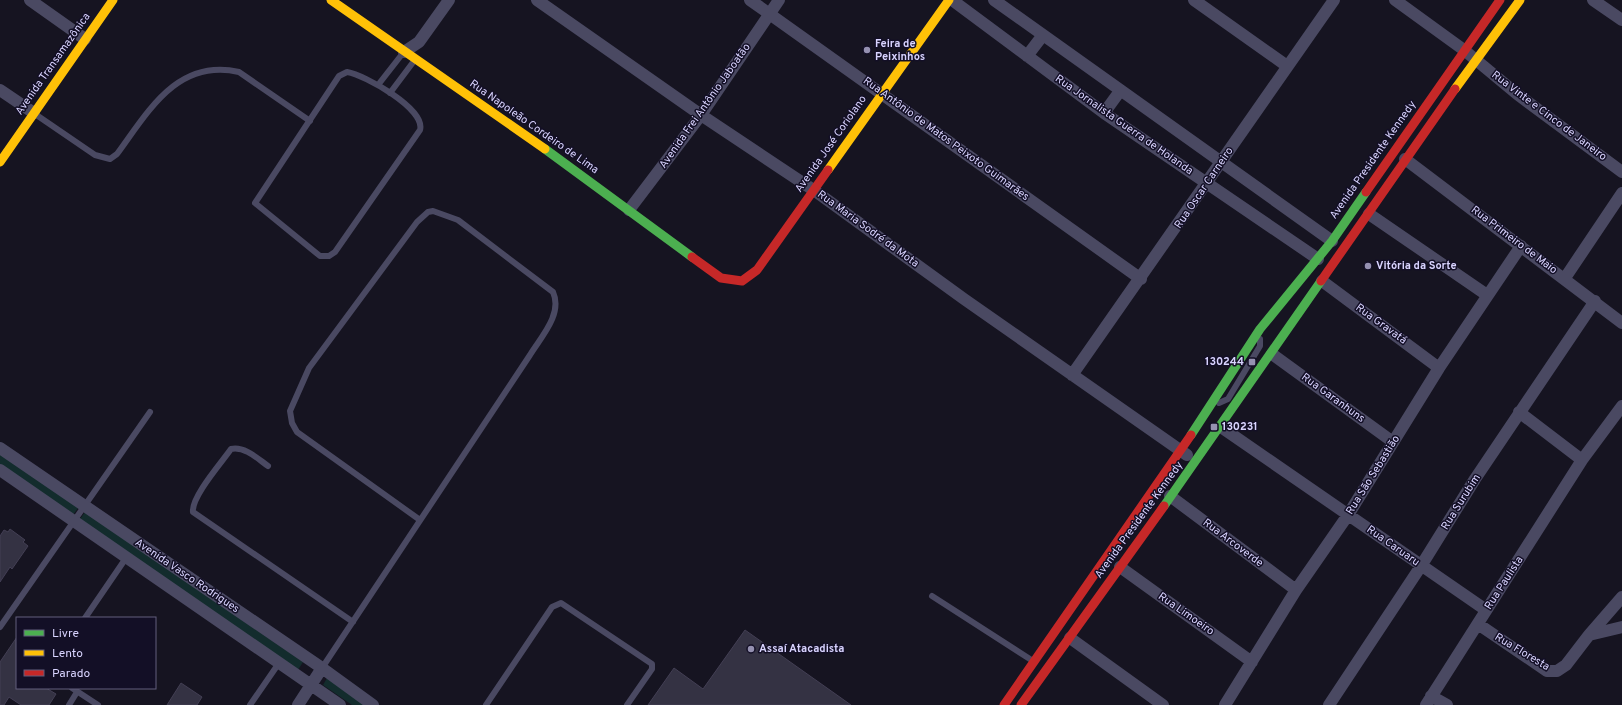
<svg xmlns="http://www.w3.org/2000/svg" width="1622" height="705" font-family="Overpass,sans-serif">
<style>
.green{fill:#132c2d}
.building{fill:#343243;stroke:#433f54}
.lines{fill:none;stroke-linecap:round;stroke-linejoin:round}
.lane{stroke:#4a4962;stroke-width:6}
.street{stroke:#4a4962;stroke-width:12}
.fast{stroke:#4caf50;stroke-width:9}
.slow{stroke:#ffc107;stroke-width:9}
.jam{stroke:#c62828;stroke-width:9}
.poi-dot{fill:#9591b1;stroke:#130f26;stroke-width:1.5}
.labels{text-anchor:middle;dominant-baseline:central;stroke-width:3;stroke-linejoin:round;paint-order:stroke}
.poi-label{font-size:11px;font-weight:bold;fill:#d9d4ff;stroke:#130f26;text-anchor:start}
.street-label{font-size:11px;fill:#d9d4ff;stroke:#130f26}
</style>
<rect width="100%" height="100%" fill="#161421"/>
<!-- green -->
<path class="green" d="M0,453l78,55 -5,7 -73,-51z
M85,512l218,150 -5,8 -218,-151z
M327,678l40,27h-15l-29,-20z"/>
<!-- building -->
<path class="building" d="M10,529l15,11 -2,2 5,4 -16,23 -2,-2 -10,15v-46l4,-6 4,2z
M745,630l106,75h-203l26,-37 29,21z
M17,637v51h29l10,6 -7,11h-28l-12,-8 -5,8h-4v-43z
M181,683l21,14 -5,8h-30z"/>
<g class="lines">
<!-- lane -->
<path class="lane" d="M347,72c18,3 79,37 73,58l-85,122 -6,4h-9l-65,-53 84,-127z
M378,85l25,-32
M390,93l24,-32
M35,114l60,41 15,4 7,-5c31,-42 60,-96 122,-82l71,49
M1219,403l9,-4 32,-53v-7
M268,466c-10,-7 -23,-20 -37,-17 -9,13 -40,48 -38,63l160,110
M932,596l101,65
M85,618l41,-60
M0,627l150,-215
M322,668l208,-313c11,-18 33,-41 23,-63l-95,-72 -25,-9 -5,1 -11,10 -108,146 -19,43 2,12 5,9 123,88
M72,688l26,17
M69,705l8,-13
M250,705l29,-42
M486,705l66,-98 9,-4 91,61v5l-25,36"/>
<!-- street -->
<path class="street" d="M30,0l55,39
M537,0l164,115 114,76 149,108 223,156
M750,0l391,279
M952,0l152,113 214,146
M994,0l338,241
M1194,0l93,66
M1395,0l69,50 53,44 105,78
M1593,0l29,20
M404,52l15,-10 30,-42
M1027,56l16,-21
M0,90l34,23
M1104,113l16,-22
M1405,159l217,164
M629,210l72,-95 78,-115
M1369,214l118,81
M1565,278l57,-85
M1322,281l117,87
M1272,354l121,88
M1072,375l262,-375
M1519,412l63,48
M1221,427l265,183
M0,448l322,220 51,37
M0,470l340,235
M1170,496l126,94
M1120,567l132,95
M1478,624l69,47h10l9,-6 23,-30 33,-38
M1589,635l33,-8
M1070,638l93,67
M1431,696l16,9
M298,705l24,-37
M1225,705l71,-115 52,-75 91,-147 82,-122
M1329,705l92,-139 54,-87 120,-178
M1426,705l156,-245 40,-54"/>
<!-- fast -->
<path class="fast" d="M545,149l147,108
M1191,435l69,-106 72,-88 34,-49
M1164,506l157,-225"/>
<!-- slow -->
<path class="slow" d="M331,0l214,149
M1455,89l65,-89
M0,162l113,-162
M828,170l121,-170"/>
<!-- jam -->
<path class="jam" d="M1366,192l134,-192
M692,257l29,21 21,3 15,-11 71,-100
M1321,281l134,-192
M1004,705l187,-270
M1021,705l143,-199"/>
</g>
<!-- markers -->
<g class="poi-dot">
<circle cx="867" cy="50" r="4"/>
<circle cx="1368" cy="266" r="4"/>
<rect x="1248" y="358" width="8" height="8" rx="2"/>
<rect x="1210" y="423" width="8" height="8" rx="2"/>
<circle cx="751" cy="649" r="4"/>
</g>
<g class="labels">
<!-- poi labels -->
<g class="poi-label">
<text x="875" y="44">Feira de<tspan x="875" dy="13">Peixinhos</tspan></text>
<text x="1376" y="266">Vitória da Sorte</text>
<text x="1244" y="362" text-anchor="end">130244</text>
<text x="1222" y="427">130231</text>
<text x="759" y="649">Assaí Atacadista</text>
</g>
<!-- street labels -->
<g class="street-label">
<text transform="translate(53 64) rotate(-55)">Avenida Transamazônica</text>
<text transform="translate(705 106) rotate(-55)">Avenida Frei Antônio Jaboatão</text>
<text transform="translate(1549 116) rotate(37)">Rua Vinte e Cinco de Janeiro</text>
<text transform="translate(1124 125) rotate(35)">Rua Jornalista Guerra de Holanda</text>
<text transform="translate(534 127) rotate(35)">Rua Napoleão Cordeiro de Lima</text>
<text transform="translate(946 139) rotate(36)">Rua Antônio de Matos Peixoto Guimarães</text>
<text transform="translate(831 144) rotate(-55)">Avenida José Coriolano</text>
<text transform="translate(1373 160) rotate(-55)">Avenida Presidente Kennedy</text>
<text transform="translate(1204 188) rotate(-56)">Rua Oscar Carneiro</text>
<text transform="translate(868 229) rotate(36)">Rua Maria Sodré da Mota</text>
<text transform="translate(1514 240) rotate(37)">Rua Primeiro de Maio</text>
<text transform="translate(1381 324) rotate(36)">Rua Gravatá</text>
<text transform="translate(1333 398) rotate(36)">Rua Garanhuns</text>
<text transform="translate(1373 475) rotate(-58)">Rua São Sebastião</text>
<text transform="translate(1461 502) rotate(-58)">Rua Surubim</text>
<text transform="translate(1139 520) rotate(-54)">Avenida Presidente Kennedy</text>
<text transform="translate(1233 543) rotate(37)">Rua Arcoverde</text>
<text transform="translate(1393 546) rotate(35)">Rua Caruaru</text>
<text transform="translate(187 576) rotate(34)">Avenida Vasco Rodrigues</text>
<text transform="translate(1504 583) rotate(-57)">Rua Paulista</text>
<text transform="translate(1186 614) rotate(35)">Rua Limoeiro</text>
<text transform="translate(1522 652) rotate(31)">Rua Floresta</text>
</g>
</g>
<!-- legend -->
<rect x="16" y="617" width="140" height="72" fill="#130f26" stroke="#625e7d"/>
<rect x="24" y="630" width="20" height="6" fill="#4caf50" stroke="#625e7d"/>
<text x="52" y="637" font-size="12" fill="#d9d4ff">Livre</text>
<rect x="24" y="650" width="20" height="6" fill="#ffc107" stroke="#625e7d"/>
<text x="52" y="657" font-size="12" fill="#d9d4ff">Lento</text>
<rect x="24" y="670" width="20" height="6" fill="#c62828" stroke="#625e7d"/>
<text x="52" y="677" font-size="12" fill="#d9d4ff">Parado</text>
</svg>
